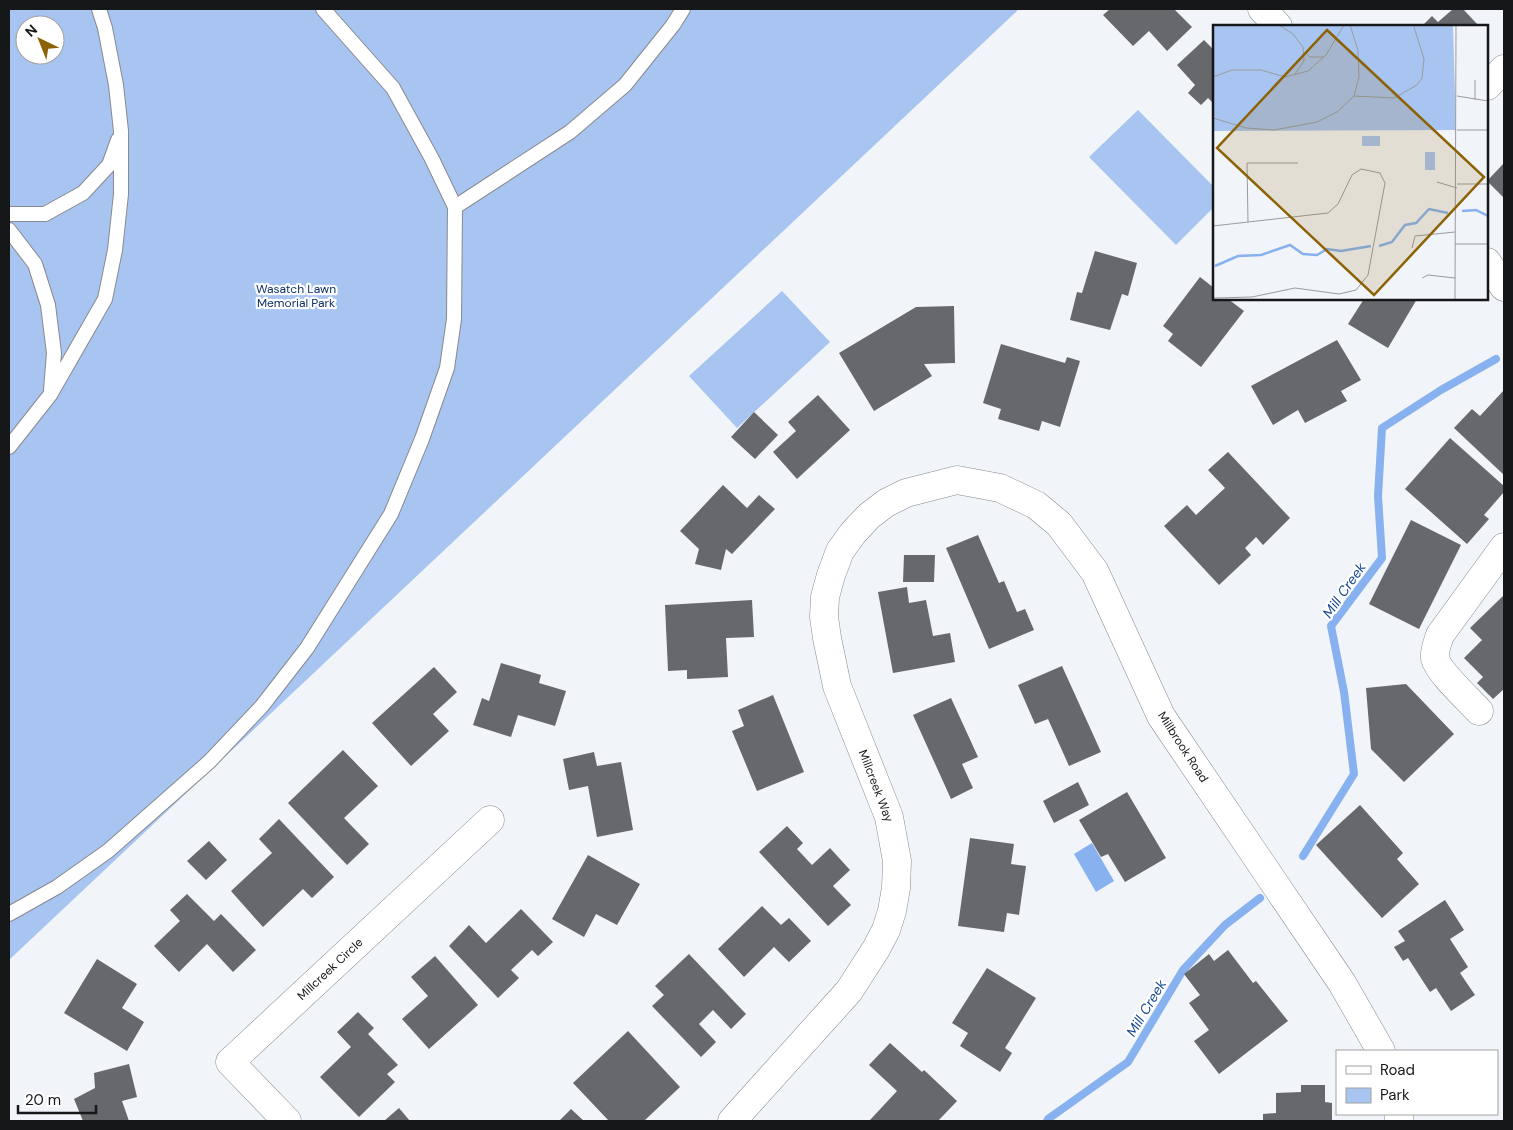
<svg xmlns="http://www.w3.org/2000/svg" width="1513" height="1130" font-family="'DM Sans',sans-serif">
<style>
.green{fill:#a8c4f0;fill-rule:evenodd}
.water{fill:#88b1f0}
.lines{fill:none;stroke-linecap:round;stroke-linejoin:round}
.stream{stroke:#88b1f0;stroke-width:8}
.building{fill:#66686c}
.service-casing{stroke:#878a8e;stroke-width:16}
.minor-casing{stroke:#878a8e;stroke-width:29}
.service{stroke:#fff;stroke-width:14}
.minor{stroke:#fff;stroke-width:28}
.labels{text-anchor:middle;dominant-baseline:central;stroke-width:4.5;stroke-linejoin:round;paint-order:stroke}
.park-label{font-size:12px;fill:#0c3168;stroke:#fff}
.street-label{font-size:12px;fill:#151718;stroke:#fff}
.water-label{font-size:14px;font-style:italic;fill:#164791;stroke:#fff}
.inset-river{fill:none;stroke:#88b1f0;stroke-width:2.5}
.inset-road{fill:none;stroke:#999c9e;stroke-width:1}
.view{fill:#8c6205;fill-opacity:0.15;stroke:#8c6205;stroke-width:2.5}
.inset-edge{fill:none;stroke:#151718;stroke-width:2.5}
</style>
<rect width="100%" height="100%" fill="#f1f4f8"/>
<!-- green -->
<path class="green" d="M9,9h1010l-1010,951zM25,25h30v30h-30z
M1138,110l76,77v20l-38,38 -87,-88z
M782,291l48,51 -93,86 -48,-52z"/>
<!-- water -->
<path class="water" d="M1092,843l22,38 -18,11 -22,-38z"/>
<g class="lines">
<!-- stream -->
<path class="stream" d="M1303,856l51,-82 -10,-82 -13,-66 51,-68 -4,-62 4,-68 59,-38 55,-31
M1047,1121l1,-2 80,-57 55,-92 42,-45 35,-27"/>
</g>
<!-- building -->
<path class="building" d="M1110,9h64l18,18 -25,24 -18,-20 -16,15 -30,-31z
M1453,9h10l15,16 -56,1 10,-10 6,6z
M1204,40l10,10v54l-6,-6 -7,7 -13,-12 7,-8 -18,-20z
M1504,163v35l-17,-17z
M1095,251l42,12 -9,33 -6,-2 -12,36 -40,-10 7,-28 5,1z
M1200,277l14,11v11h14l16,12 -43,56 -33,-26 5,-7 -10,-8z
M1364,299h53l-29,49 -40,-24z
M954,306l1,57 -31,1 8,12 -58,35 -35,-58 77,-46z
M1337,340l24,40 -20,11 6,10 -42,22 -7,-13 -25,15 -22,-39z
M1001,344l64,19 2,-6 13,4 -20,66 -18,-6 -3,10 -41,-12 3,-10 -18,-6z
M1504,390v85l-50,-47 18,-19 8,7z
M818,395l32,35 -53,49 -24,-27 23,-21 -8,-9z
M754,412l24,23 -23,24 -24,-22z
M1450,438l54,48v6l-20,23 5,4 -22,25 -62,-55z
M1228,452l62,66 -27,27 -7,-8 -11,11 6,7 -32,30 -55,-59 23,-21 9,10 29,-27 -17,-18z
M723,485l24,23 12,-13 16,14 -43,45 -6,-5 -5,21 -26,-6 4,-15 -19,-18z
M1411,520l50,25 -42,84 -50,-25z
M978,535l21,48 5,-2 13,31 8,-3 9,21 -45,19 -43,-101z
M904,555h31l-1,27h-31z
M907,587l2,16 17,-3 7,36 17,-3 5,29 -62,11 -15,-81z
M1504,595v94l-11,10 -16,-16 6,-6 -19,-19 18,-18 -12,-12z
M752,600l2,37 -28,1 2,39 -41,2v-9l-19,1 -3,-66z
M501,663l40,12 -2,8 27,8 -11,35 -37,-11 -7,22 -38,-12 9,-27 7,3z
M1062,666l39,86 -32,14 -21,-47 -13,5 -17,-39z
M434,667l23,25 -24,22 16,17 -38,35 -39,-43z
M1406,684l48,50 -50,48 -33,-33 -5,-61z
M773,695l31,77 -47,19 -25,-60 12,-5 -6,-16z
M951,698l27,59 -16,7 11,24 -22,11 -38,-84z
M343,750l35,36 -34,32 25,26 -22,21 -59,-62z
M594,752l3,14 24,-4 12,68 -36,7 -9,-51 -19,4 -6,-31z
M1078,782l11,23 -35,18 -11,-22z
M1127,792l39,66 -41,24 -17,-28 -7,3 -22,-37z
M1360,805l43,48 -6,6 22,25 -37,34 -66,-73z
M279,819l55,58 -22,21 -9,-9 -40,38 -32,-36 41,-38 -13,-14z
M787,826l16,17 -6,6 15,16 18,-17 20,22 -17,16 18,19 -23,21 -69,-74z
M970,838l44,6 -3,20 15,2 -7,49 -12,-2 -3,19 -46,-6z
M209,841l18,19 -21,20 -19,-19z
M588,855l52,29 -23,41 -21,-11 -12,23 -32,-18z
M187,894l27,27 7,-7 35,36 -23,22 -26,-28 -28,28 -25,-26 26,-25 -10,-11z
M1445,900l19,30 -14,9 18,28 -8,6 15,22 -24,16 -15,-23 -6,4 -22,-34 -5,3 -9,-14 11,-6 -7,-10z
M762,906l19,19 8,-7 22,23 -22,21 -15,-15 -30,30 -26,-28z
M521,909l32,33 -15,14 -6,-6 -21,20 8,8 -21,20 -49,-52 20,-21 17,18z
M1228,950l25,33 3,-2 32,40 -69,53 -25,-33 15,-11 -20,-27 11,-8 -16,-21 25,-20 5,7z
M689,954l57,60 -15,15 -18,-19 -14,14 17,18 -15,15 -49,-51 12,-11 -9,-9z
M435,956l43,49 -49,44 -27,-30 26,-23 -17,-19z
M97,959l40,25 -15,24 22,14 -17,29 -63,-38z
M987,968l49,30 -31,50 7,5 -12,19 -40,-26 8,-13 -16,-10z
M358,1012l16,16 -6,6 30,31 -11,9 8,8 -36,35 -39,-40 31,-30 -14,-15z
M628,1031l52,56 -36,34h-35l-36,-38z
M890,1043l32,29 2,-2 33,31 -19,20 -68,-1 27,-29 -28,-26z
M129,1064l8,33 -15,4 7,20h-46l-9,-22 21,-11 -1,-15z
M1301,1085h24v17l7,1v18h-69v-7l13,-1v-20l25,-1z
M399,1108l11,13h-26z
M571,1109l13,12h-25z"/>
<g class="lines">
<!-- service casing -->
<g class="service-casing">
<path id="service" d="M455,207l115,-75 55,-47 48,-60 10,-16
M9,214h36l38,-21 26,-28 9,-25
M9,230l26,34 13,41 6,48 -3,37
M9,447l41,-52 55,-96 10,-49 6,-56v-63l-5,-46 -11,-57 -6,-19
M9,914l48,-27 51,-36 101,-89 53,-56 45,-58 84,-134 31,-75 25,-71 7,-49 1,-112 -23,-48 -39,-71 -70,-79"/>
</g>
<!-- minor casing -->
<g class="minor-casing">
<path id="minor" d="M1262,9l16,17
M1487,86l17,-17
M1487,262l17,25
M1479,711c-10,-11 -41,-39 -44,-53 -1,-8 3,-16 5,-23l64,-88
M287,1121l-57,-59 260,-242
M732,1121l117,-130 27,-42 10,-19 6,-19 4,-23 1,-27 -8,-44 -52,-131 -10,-48 -3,-21 1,-20 6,-22 9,-24 13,-18 16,-17 17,-13 20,-10 51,-13 43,8 36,17 23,19 36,48 66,144 181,267 39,68
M1399,1121v-7"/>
</g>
<!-- service -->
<use href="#service" class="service"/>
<!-- minor -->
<use href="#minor" class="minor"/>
</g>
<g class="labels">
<!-- park labels -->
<g class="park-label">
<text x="296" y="289">Wasatch Lawn<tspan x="296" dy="14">Memorial Park</tspan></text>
</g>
<!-- street labels -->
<g class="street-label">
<text transform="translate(1183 747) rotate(57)">Millbrook Road</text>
<text transform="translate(876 786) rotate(69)">Millcreek Way</text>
<text transform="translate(330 969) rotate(-43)">Millcreek Circle</text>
</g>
<!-- water labels -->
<g class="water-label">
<text transform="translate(1344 590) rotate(-55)">Mill Creek</text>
<text transform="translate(1146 1008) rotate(-59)">Mill Creek</text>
</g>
</g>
<!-- overview -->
<g transform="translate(1213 25)">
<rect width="275" height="275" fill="#f1f4f8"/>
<path d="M0,0h240l3,105 -243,1zM149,111h18v10h-18zM212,127h10v18h-10z" fill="#a8c4f0"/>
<path class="inset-river" d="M249,186l14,-1 12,6M166,221l13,-4 13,-17 11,-2 13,-14 19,4M2,241l23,-10 23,-1 29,-10 13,9 14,1 10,-6 14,2 30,-5"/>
<path class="inset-road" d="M66,0l14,9 10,13 1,14 -9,13M92,27l5,5h14M0,52l19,-7h29l24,7 23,-6 18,-16 18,-30M141,71l40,2 23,-13 5,-7 2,-19 -10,-32M244,71l31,5M262,75v-20M0,93l33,10 28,2 43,-8 20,-10 17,-16 5,-19 -1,-27 -8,-25M244,105h31M224,157l20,6M244,159h31M35,197l-1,-59h51M0,201l115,-13 10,-9 14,-29 9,-6 19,4 5,10 -17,92 -12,15 -17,4 -44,-6 -43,9 -39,1M242,219h33M199,223l3,-12 40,-4M209,253l6,-3 27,3M242,275l1,-275"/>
<path class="view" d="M114,5l157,147 -110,118 -157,-147z"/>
<rect width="275" height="275" class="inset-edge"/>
</g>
<!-- border -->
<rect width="1513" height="1130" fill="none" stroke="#151718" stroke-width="20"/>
<!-- legend -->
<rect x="1336" y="1050" width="162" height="65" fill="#ffffff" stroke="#a1a2a3"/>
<rect x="1346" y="1066" width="25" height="8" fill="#ffffff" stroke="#a1a2a3"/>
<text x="1380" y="1075" font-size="15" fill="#151718">Road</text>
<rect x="1346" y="1088" width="25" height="15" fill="#a8c4f0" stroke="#a1a2a3"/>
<text x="1380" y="1100" font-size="15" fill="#151718">Park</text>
<!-- north arrow -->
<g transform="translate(40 40) rotate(317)"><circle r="24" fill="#ffffff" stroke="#a1a2a3"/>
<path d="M0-4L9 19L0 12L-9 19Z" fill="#8c6205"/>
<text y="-8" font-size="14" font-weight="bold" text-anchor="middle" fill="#151718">N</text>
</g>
<!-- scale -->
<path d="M18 1105v8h78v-8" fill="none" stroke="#151718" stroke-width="2.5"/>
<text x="25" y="1105" font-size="15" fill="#151718" stroke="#ffffff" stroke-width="4" paint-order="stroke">20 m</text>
</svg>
